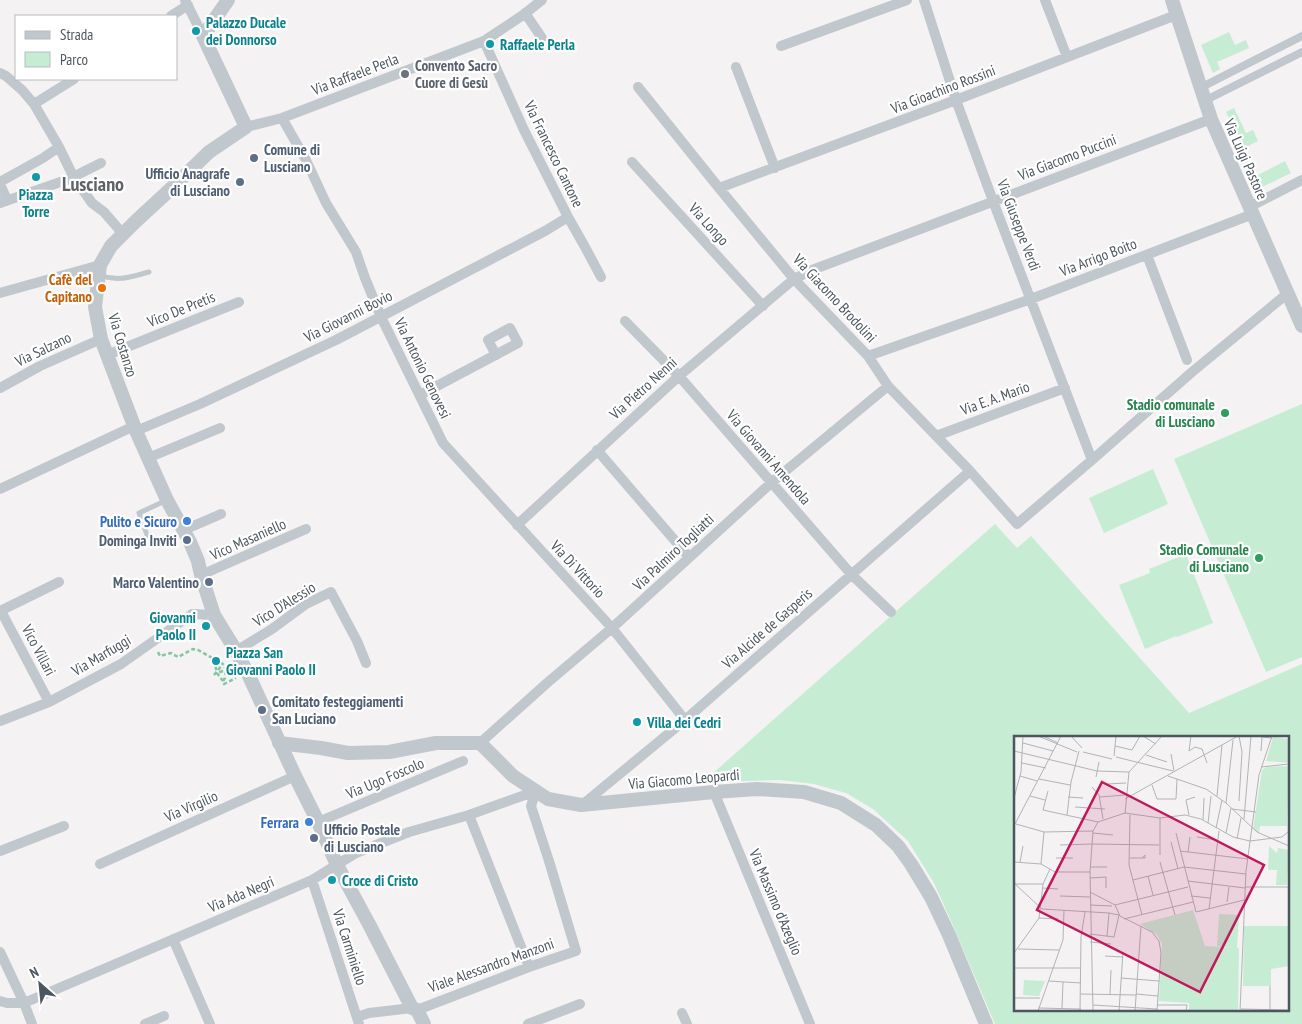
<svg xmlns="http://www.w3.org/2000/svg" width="1302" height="1024" font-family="'PT Sans Narrow',sans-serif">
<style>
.green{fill:#c6ecd4;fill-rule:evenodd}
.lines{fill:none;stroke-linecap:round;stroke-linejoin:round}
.path{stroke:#82c7a2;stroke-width:2.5;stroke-dasharray:4 2.5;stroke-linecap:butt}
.service{stroke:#c0c7cd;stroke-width:5}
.pedestrian{stroke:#c0c7cd;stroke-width:8}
.minor{stroke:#c0c7cd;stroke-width:10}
.tertiary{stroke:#c0c7cd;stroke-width:14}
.culture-dot{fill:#0f9aa8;stroke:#fff;stroke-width:2}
.worship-dot{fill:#6b7280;stroke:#fff;stroke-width:2}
.service-dot{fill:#5c6f8a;stroke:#fff;stroke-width:2}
.food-dot{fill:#e8710a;stroke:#fff;stroke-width:2}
.leisure-dot{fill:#2e9e5b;stroke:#fff;stroke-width:2}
.shop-dot{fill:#3f7fe0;stroke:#fff;stroke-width:2}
.labels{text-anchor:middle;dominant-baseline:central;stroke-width:4.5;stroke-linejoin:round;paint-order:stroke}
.culture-label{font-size:15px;font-weight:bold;fill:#0d838f;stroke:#fff;text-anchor:start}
.worship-label{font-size:15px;font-weight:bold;fill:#5b616d;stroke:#fff;text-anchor:start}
.street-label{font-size:15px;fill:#4c565e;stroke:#fff}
.service-label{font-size:15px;font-weight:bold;fill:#4e5e75;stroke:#fff;text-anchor:start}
.food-label{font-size:15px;font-weight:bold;fill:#c56008;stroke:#fff;text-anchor:end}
.leisure-label{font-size:15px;font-weight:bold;fill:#27864d;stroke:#fff;text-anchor:end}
.shop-label{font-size:15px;font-weight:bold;fill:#366cbe;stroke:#fff;text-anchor:end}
.district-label{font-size:20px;font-weight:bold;fill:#5f6366;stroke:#fff}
.inset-road{fill:none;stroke:#b1b4b7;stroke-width:1}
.view{fill:#c2185b;fill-opacity:0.15;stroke:#c2185b;stroke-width:2.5}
.inset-edge{fill:none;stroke:#4c565e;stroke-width:2.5}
</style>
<rect width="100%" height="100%" fill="#f4f2f2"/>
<!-- green -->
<path class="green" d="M1229,32l6,13 11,-5 3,8 -32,14 3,7 -7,4 -12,-28z
M1234,108l12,25 7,-3 5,11 -14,7 -18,-36z
M1285,161l6,12 -31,15 -6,-11z
M1302,404v253l-36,15 -92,-213z
M1153,469l15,35 -64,29 -15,-35z
M995,524l22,24 14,-12 158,177 113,-49v360h-307l-44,-103 -17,-38 -26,-42 -35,-32 -27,-16 -32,-9 -34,-4 -77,2zM1016,738h272v272h-272z
M1186,554l27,69 -36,14 -1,-1 -31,13 -26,-64 31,-12 -1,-4z"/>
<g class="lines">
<!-- path -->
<path class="path" d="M158,652l2,4 11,-3 7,4 15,-8 5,1 25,14 3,6 -9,3
M214,660l3,13 6,8
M231,668l-5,2 -1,8 -2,3 1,3 12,-6
M214,675l9,-11"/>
<!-- service -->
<path class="service" d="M99,275c20,7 31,2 50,-3
M150,543l-11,-30 28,-13"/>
<!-- pedestrian -->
<path class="pedestrian" d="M1200,88l102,-52
M1204,101l98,-49"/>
<!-- minor -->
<path class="minor" d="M185,0l18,36
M924,0l32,100 37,101 99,259
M1045,0l22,57
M525,13l17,25
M171,16l17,-11
M484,41l40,89 44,87 17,30 16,30
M781,46l126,-46
M736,67l39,101
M0,73l6,3 16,14 12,14 25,43 14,29 19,27 12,9 19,22
M638,87l81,101 75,91 74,77 20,30 82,85 47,53 75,-64 100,-88 96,-79
M34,104l40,-25
M282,118l24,42 20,43 30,49 9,26 16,39 62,126 169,185 73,92
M246,127l36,-9 202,-77 39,-26 19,-15
M632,162l131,144
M0,182l43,-24 16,-11
M0,184l7,16
M719,188l237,-88 220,-85
M0,203l69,-24 32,-16
M1249,207l53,-27
M1147,255l40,105
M0,293l100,-28
M625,321l54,55 172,198 40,38
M107,355l132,-53
M868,356l163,-57 222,-85
M0,388l40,-22 61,-27
M420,395l98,-52 -8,-15 -22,12 8,15
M136,431l64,-27 136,-64 209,-109 23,-14
M936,436l129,-48
M597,450l92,107
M148,458l72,-30
M0,489l134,-63
M517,525l162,-149 115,-97 18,-9 399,-151
M184,530l37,-16
M201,575l105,-46
M0,611l59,-29
M1,611l48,91
M236,651l36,-22 34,-25 25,-12 26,49 9,22
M0,721l49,-19 72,-38 71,-50 22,1
M480,743l67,-60 65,-55 159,-145 117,-97
M714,792l96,232
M582,805l103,-85 285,-249
M318,822l145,-61
M0,851l64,-25
M100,864l195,-88
M312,880l47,144
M173,939l37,85
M0,952l24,51 8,21
M529,967l-60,-152 67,-24
M0,1001l7,2h17l288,-123 44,-27 53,-21 60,-17
M417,1010l112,-43 47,-16 -27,-90 -18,-55 5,-15
M682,1013l5,11
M357,1017l12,-4 43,-5
M145,1024l19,-8
M528,1024l52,-20"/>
<!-- tertiary -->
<path class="tertiary" d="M228,0l-25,36 43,91 -37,25 -35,34 -38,35 -25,25 -11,19 -5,42 6,32 35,92 31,69 23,42 8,19 3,14 13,40 22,36 13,25 46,100 23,46 19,43 33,61 42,82 5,2 7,14
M1172,0l39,119 91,207
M279,743l42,5 27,5 41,-1 47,-9h44l33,33 35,23 33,6 133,-13 43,-3 47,3 37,11 35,22 22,21 13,18 20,33 18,38 37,89"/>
</g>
<!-- markers -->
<g class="culture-dot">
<circle cx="196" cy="31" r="5"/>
<circle cx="490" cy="44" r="5"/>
<circle cx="36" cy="177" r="5"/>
<circle cx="206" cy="626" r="5"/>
<circle cx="216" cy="661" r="5"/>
<circle cx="637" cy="722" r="5"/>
<circle cx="332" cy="880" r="5"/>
</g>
<circle class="worship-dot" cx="405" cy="74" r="5"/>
<g class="service-dot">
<circle cx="254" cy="158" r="5"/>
<circle cx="240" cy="182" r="5"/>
<circle cx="187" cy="540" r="5"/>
<circle cx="209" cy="582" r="5"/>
<circle cx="262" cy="710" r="5"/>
<circle cx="314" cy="838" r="5"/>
</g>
<circle class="food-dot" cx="102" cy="288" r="5"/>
<g class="leisure-dot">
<circle cx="1225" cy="413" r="5"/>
<circle cx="1259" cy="558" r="5"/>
</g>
<g class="shop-dot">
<circle cx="187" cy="521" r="5"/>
<circle cx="309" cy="822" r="5"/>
</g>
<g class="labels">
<!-- culture labels -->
<g class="culture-label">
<text x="206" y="22">Palazzo Ducale<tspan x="206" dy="17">dei Donnorso</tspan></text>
<text x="500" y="44">Raffaele Perla</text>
<text x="36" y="194" text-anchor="middle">Piazza<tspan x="36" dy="17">Torre</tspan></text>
<text x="196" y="617" text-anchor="end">Giovanni<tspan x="196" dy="17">Paolo II</tspan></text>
<text x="226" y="652">Piazza San<tspan x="226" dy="17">Giovanni Paolo II</tspan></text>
<text x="647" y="722">Villa dei Cedri</text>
<text x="342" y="880">Croce di Cristo</text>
</g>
<!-- worship labels -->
<g class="worship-label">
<text x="415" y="65">Convento Sacro<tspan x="415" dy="17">Cuore di Gesù</tspan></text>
</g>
<!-- street labels -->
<g class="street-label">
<text transform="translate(355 74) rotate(-21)">Via Raffaele Perla</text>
<text transform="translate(943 89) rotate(-21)">Via Gioachino Rossini</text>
<text transform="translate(554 154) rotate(64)">Via Francesco Cantone</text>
<text transform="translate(1067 157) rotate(-21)">Via Giacomo Puccini</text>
<text transform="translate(1246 159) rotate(66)">Via Luigi Pastore</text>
<text transform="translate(709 224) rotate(48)">Via Longo</text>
<text transform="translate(1019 225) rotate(69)">Via Giuseppe Verdi</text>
<text transform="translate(1098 257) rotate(-21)">Via Arrigo Boito</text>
<text transform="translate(835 298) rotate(47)">Via Giacomo Brodolini</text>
<text transform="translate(181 309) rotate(-22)">Vico De Pretis</text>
<text transform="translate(348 316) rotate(-27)">Via Giovanni Bovio</text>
<text transform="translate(123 345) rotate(73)">Via Costanzo</text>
<text transform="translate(43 349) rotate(-26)">Via Salzano</text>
<text transform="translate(423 368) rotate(64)">Via Antonio Genovesi</text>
<text transform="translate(643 388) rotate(-42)">Via Pietro Nenni</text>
<text transform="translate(995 398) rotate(-20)">Via E. A. Mario</text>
<text transform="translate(769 457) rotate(49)">Via Giovanni Amendola</text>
<text transform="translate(248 539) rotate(-24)">Vico Masaniello</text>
<text transform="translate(673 552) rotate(-43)">Via Palmiro Togliatti</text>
<text transform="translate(578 569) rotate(47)">Via Di Vittorio</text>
<text transform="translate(284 604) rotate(-32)">Vico D'Alessio</text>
<text transform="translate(767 628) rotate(-41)">Via Alcide de Gasperis</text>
<text transform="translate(39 650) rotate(62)">Vico Villari</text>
<text transform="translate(101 655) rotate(-31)">Via Marfuggi</text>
<text transform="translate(385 778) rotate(-23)">Via Ugo Foscolo</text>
<text transform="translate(684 779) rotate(-5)">Via Giacomo Leopardi</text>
<text transform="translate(191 806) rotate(-24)">Via Virgilio</text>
<text transform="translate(241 894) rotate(-23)">Via Ada Negri</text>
<text transform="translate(776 902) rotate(67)">Via Massimo d'Azeglio</text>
<text transform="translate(350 947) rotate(72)">Via Carminiello</text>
<text transform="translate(491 965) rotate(-20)">Viale Alessandro Manzoni</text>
</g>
<!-- service labels -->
<g class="service-label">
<text x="264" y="149">Comune di<tspan x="264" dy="17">Lusciano</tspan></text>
<text x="230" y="173" text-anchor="end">Ufficio Anagrafe<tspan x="230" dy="17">di Lusciano</tspan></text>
<text x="177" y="540" text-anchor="end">Dominga Inviti</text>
<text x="199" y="582" text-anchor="end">Marco Valentino</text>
<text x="272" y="701">Comitato festeggiamenti<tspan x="272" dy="17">San Luciano</tspan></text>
<text x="324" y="829">Ufficio Postale<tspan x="324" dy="17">di Lusciano</tspan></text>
</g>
<!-- food labels -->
<g class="food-label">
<text x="92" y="279">Cafè del<tspan x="92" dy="17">Capitano</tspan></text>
</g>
<!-- leisure labels -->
<g class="leisure-label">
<text x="1215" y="404">Stadio comunale<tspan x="1215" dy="17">di Lusciano</tspan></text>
<text x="1249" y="549">Stadio Comunale<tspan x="1249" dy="17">di Lusciano</tspan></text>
</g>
<!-- shop labels -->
<g class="shop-label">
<text x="177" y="521">Pulito e Sicuro</text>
<text x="299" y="822">Ferrara</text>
</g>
<!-- district labels -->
<g class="district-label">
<text x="93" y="184">Lusciano</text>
</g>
</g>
<!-- overview -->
<g transform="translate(1014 736)">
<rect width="275" height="275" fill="#f4f2f2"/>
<path d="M259,1l15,2 1,24 -23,-2zM275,30l-2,60h-27l-1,7 -6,-4 9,-59 5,-3zM255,110l8,7 1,-5 11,2 -2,35h-11l1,-15h-9zM179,174l12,36 34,2 -1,63h-49v-8l-30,-2 3,-57 -5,-9 -17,-11zM205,178l20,1 -2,33 -20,-2zM230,190h45v40l-18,3v17h-28zM10,244l21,1 -6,15 -16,-1z" fill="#c6ecd4"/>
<path class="inset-road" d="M24,0l39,16M29,0l15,7M57,0l11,12M129,0l13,8M177,0l-2,15 6,-4 7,2 5,14M225,0l3,16 -3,49M9,7l30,8M101,10l17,4 8,-14M0,15l83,20 32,1M247,15l1,-14 10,1M69,16l29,7M157,18l3,17M132,19l21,7M100,20l2,-20M102,21l57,14M8,27l24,5M247,31l28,-3M6,40l17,5M154,40l38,13 20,14 31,29 32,14M82,41l3,-15M25,43l31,6M93,48l19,-1M138,49l5,14h19l1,-20M78,51l7,8 4,24M34,55l-5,19 55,12M16,60l15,4M203,60l5,-51M54,61l15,1M86,61l25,-2M0,62l7,-26 2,-36M111,63l113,-63M212,67l7,-63M61,71l30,2M218,73l24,3M111,78l4,-42 33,-36M53,79l4,-33 8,-31M116,79l-1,50 13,50M175,79l-3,-15 9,-3M230,83l7,-83M189,84l1,-22M194,87l3,-27M1,88l46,-88M2,88l28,8 49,-1M202,92l6,-28M79,97l20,2M162,97l20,79 48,-12M212,97l5,-25M183,101l20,3M223,103l4,-21M157,106l7,27M78,108l67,1M46,109l32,-1M166,115l68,8M174,116l2,-15M146,119v-37M42,122h17M116,122h15v-3l-3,3M0,126l27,2 14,8h35M6,126l3,-16M146,126l15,53M27,128l3,-32M77,131h16M134,140l5,19M76,142l16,-1v11M119,144l51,-13 62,7M174,145l57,7M0,148h29M1,148l27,25M231,151h44M28,152l16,1M76,156l25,13 5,11 32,16 7,9 2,12 -4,58M46,160l30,1M177,160l19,2M213,166l2,-15M76,169l22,1M101,169l73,-18M28,173l67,4M195,173l10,-78M25,182l19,1M110,183l69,-17M76,198l24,3 5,-22 -10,-2 -2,23M76,206l21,2M4,213l41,1M0,217l25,-35 4,-34 7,-15M91,220l18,1M0,232h66M107,242l38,3M35,245l32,2M256,250v23M67,258l55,1M96,258l1,-24M122,258l22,2M0,262h26M79,269l64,4M143,269h30l-1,6M24,272l43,1M48,272l1,-26M227,273l48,1M24,275l25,-71 1,-30M66,275l1,-74 4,-25M79,275l-3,-139 3,-41 5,-9 27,-9 35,5 25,-3 16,4 32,18 17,4 32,-4 7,-6M105,275l4,-59M121,275l6,-85M226,275l6,-140 13,-96 13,-39"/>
<path class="view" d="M88,46l162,83 -64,127 -163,-82z"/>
<rect width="275" height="275" class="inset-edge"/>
</g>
<!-- legend -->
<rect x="15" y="15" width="162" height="65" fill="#ffffff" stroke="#b7bbbf"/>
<rect x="25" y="31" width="25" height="8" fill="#c0c7cd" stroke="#b7bbbf"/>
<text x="60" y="40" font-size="15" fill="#4c565e">Strada</text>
<rect x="25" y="52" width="25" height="15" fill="#c6ecd4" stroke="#b7bbbf"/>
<text x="60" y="65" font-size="15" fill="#4c565e">Parco</text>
<!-- north arrow -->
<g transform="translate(40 984) rotate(333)" stroke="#ffffff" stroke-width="4" paint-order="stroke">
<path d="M0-4L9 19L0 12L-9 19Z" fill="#4c565e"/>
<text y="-8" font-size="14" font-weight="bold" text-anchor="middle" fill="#4c565e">N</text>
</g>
</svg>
